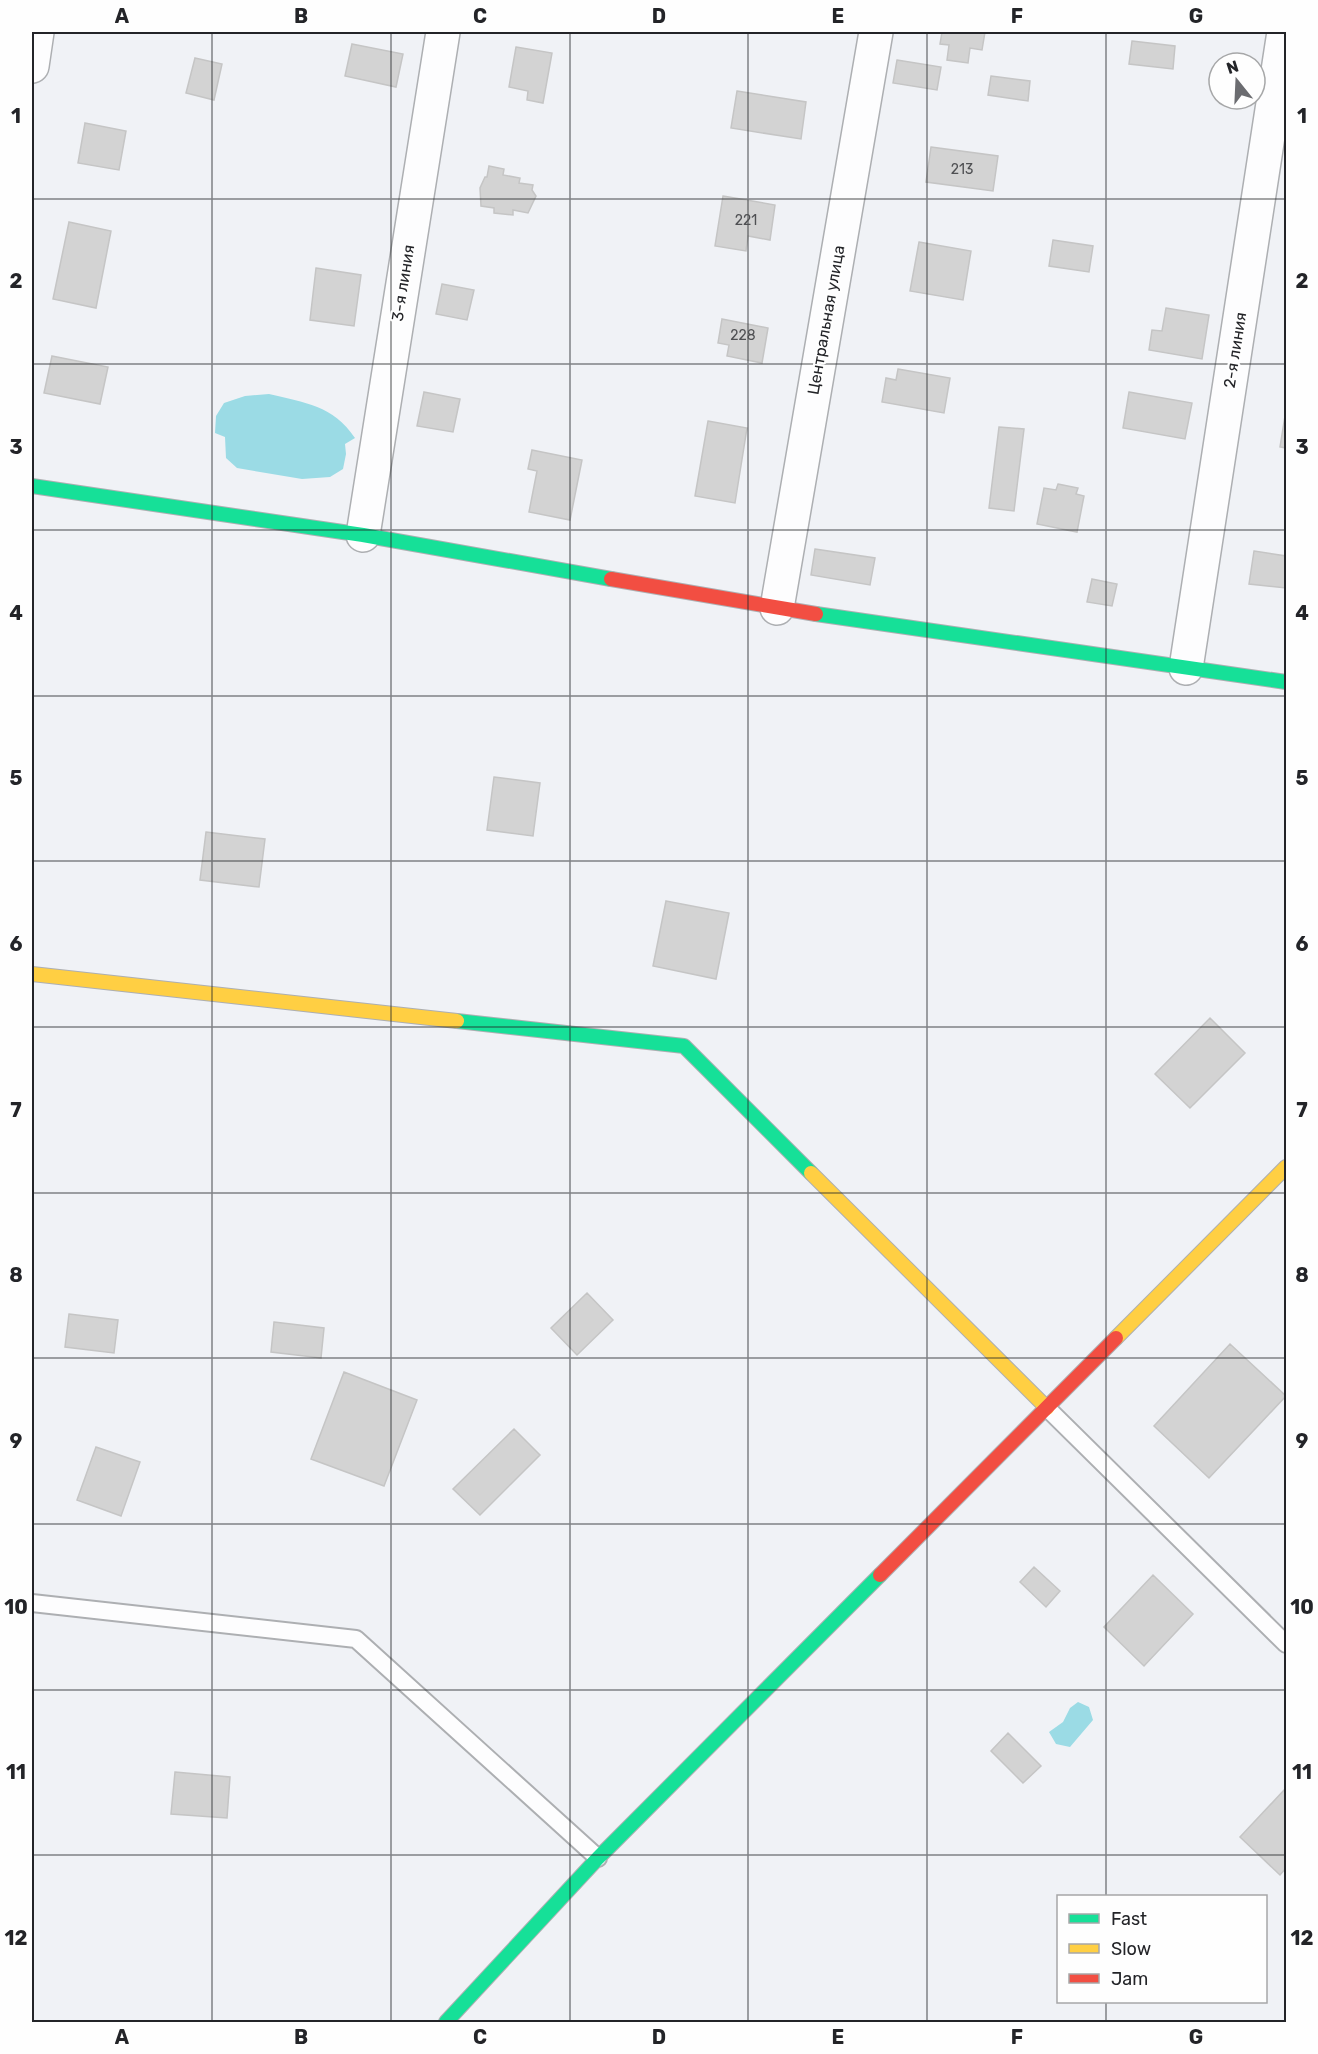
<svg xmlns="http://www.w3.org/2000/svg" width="1318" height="2054" font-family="Rubik,sans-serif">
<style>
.water{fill:#9bdbe5}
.building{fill:#d3d3d3;stroke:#c5c5c5;stroke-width:1.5}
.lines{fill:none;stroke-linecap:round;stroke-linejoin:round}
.lane-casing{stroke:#adafb2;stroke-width:20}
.street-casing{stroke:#adafb2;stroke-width:36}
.fast-casing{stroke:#adafb2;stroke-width:16}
.slow-casing{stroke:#adafb2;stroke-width:16}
.jam-casing{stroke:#adafb2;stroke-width:16}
.lane{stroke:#fdfdfe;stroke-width:16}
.street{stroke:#fdfdfe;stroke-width:33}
.fast{stroke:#16e098;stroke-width:14}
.slow{stroke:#ffcf43;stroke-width:14}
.jam{stroke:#f24e42;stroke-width:14}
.grid{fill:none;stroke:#232428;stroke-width:1.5;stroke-opacity:0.55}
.labels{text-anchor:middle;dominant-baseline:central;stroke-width:4.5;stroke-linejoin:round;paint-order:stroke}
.number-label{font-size:14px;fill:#4f5053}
.street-label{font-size:16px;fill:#232428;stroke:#fefefe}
.neatline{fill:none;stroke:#232428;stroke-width:2}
.grid-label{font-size:20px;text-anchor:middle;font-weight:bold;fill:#232428}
</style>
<rect width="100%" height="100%" fill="#f0f2f6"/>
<!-- water -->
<path class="water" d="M269,394c36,9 64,11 86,44l-10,6 1,10 -3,15 -13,8 -28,2 -65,-11 -11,-10 -1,-21 -10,-4 1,-17 8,-13 21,-7z
M1078,1702l11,5 4,13 -23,27 -14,-3 -7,-12 14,-10 7,-14z"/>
<!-- building -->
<path class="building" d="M942,32h43l-3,18 -12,-2 -2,15 -21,-3 2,-15 -9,-1z
M1132,41l43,5 -2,23 -44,-5z
M352,44l51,10 -7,33 -51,-11z
M516,47l36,6 -9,50 -16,-3 1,-9 -19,-4z
M195,58l27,6 -8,36 -28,-7z
M897,60l44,7 -4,23 -44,-7z
M991,76l39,5 -2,20 -40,-6z
M737,91l69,11 -5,37 -70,-11z
M85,123l41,8 -7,39 -41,-7z
M931,147l67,9 -5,35 -67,-9z
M489,166l15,3 -1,6 17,3 -1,5 14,2 -1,5 4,6 -8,17 -15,-3v5l-19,-2v-5l-13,-2 -1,-18 5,-11h2z
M723,196l52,9 -5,35 -22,-4 -2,15 -31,-5z
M69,222l42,9 -15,77 -43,-9z
M1053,240l40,6 -4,26 -40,-6z
M919,242l52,9 -8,49 -53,-9z
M316,268l45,7 -7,51 -44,-6z
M442,284l32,6 -7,30 -31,-6z
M1166,308l43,7 -7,44 -53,-9 3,-20 10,1z
M722,319l46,9 -6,35 -35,-7 2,-11 -11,-2z
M52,356l56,11 -8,37 -56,-11z
M898,369l52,9 -6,35 -62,-11 4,-24 10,2z
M424,392l36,7 -7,33 -36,-6z
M1129,392l63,11 -7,36 -62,-11z
M1285,416h1v32l-6,-1z
M708,421l39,7 -12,75 -40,-7z
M999,427l25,2 -10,82 -25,-3z
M532,450l50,10 -12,60 -41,-8 8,-41 -9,-2z
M1058,484l20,4 -2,6 8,2 -7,36 -40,-8 7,-36 12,2z
M815,549l60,9 -5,27 -59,-10z
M1254,551l32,5v32l-37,-4z
M1092,579l25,5 -5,22 -25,-4z
M494,777l46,6 -7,53 -46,-6z
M206,832l59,7 -6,48 -59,-7z
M666,901l63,12 -13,66 -63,-13z
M1210,1018l35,35 -55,55 -35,-34z
M587,1293l26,27 -36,35 -26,-27z
M69,1314l49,6 -4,33 -49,-6z
M274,1322l50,6 -3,30 -50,-6z
M1230,1344l56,52 -77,82 -55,-52z
M344,1372l73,28 -33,86 -73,-27z
M514,1429l26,26 -60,60 -27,-26z
M96,1447l44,15 -19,54 -44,-16z
M1034,1567l26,24 -14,16 -26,-25z
M1153,1575l40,39 -49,52 -40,-39z
M1008,1733l33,33 -18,17 -32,-32z
M175,1772l55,5 -3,41 -56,-4z
M1286,1788v80l-6,7 -40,-38z"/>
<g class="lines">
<!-- lane casing -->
<g class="lane-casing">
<path id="lane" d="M1047,1408l239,236
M32,1603l324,36 242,219"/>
</g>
<!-- street casing -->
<g class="street-casing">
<path id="street" d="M32,66l5,-34
M363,535l80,-503
M777,608l99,-576
M1186,668l98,-636"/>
</g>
<!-- fast casing -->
<g class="fast-casing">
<path id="fast" d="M32,486l331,49 248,44
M816,614l470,68
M457,1021l227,25 127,127
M446,2022l152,-164 282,-283"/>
</g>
<!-- slow casing -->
<g class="slow-casing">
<path id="slow" d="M32,974l425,47
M811,1173l236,235
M1116,1338l170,-171"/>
</g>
<!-- jam casing -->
<g class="jam-casing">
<path id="jam" d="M611,579l205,35
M880,1575l236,-237"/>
</g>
<!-- lane -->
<use href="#lane" class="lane"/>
<!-- street -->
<use href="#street" class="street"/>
<!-- fast -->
<use href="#fast" class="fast"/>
<!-- slow -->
<use href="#slow" class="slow"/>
<!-- jam -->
<use href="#jam" class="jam"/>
</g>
<!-- grid -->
<path class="grid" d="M212,32v1990M391,32v1990M570,32v1990M748,32v1990M927,32v1990M1106,32v1864M32,199h1254M32,364h1254M32,530h1254M32,696h1254M32,861h1254M32,1027h1254M32,1193h1254M32,1358h1254M32,1524h1254M32,1690h1254M32,1855h1254M1106,2002v20"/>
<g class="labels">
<!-- number labels -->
<g class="number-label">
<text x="962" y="169">213</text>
<text x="746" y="220">221</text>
<text x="743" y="335">228</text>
</g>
<!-- street labels -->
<g class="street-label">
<text transform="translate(403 283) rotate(-81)">3-я линия</text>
<text transform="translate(826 320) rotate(-80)">Центральная улица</text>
<text transform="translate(1235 350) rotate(-81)">2-я линия</text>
</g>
</g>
<!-- border -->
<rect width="1318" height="2054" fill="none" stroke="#fefefe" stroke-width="66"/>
<!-- legend -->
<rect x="1057" y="1895" width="210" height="108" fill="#fefefe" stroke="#a6a7a8" stroke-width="1.5"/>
<rect x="1069" y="1914" width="30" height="9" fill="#16e098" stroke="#a6a7a8" stroke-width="1.5"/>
<text x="1111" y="1925" font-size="18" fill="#232428">Fast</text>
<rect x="1069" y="1944" width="30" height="9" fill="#ffcf43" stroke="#a6a7a8" stroke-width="1.5"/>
<text x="1111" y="1955" font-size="18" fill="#232428">Slow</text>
<rect x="1069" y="1974" width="30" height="9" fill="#f24e42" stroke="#a6a7a8" stroke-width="1.5"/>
<text x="1111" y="1985" font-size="18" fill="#232428">Jam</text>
<!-- north arrow -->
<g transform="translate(1237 81) rotate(342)"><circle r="28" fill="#fefefe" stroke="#a6a7a8" stroke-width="1.5"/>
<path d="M0-4.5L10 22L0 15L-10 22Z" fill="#6b6c70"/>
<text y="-9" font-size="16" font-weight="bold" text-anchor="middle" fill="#232428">N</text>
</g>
<rect x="33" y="33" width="1252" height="1988" class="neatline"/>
<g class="grid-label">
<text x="122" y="23">A</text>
<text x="301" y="23">B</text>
<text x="480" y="23">C</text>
<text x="659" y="23">D</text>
<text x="838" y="23">E</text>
<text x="1017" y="23">F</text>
<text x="1196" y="23">G</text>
<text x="16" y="123">1</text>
<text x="1302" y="123">1</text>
<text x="16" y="288">2</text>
<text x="1302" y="288">2</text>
<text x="16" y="454">3</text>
<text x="1302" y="454">3</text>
<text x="16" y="620">4</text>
<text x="1302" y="620">4</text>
<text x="16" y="785">5</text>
<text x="1302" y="785">5</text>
<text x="16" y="951">6</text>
<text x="1302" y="951">6</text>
<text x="16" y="1117">7</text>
<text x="1302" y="1117">7</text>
<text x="16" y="1282">8</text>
<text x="1302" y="1282">8</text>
<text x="16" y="1448">9</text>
<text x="1302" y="1448">9</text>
<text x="16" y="1614">10</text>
<text x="1302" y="1614">10</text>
<text x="16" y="1779">11</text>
<text x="1302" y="1779">11</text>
<text x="16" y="1945">12</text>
<text x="1302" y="1945">12</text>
<text x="122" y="2044">A</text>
<text x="301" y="2044">B</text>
<text x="480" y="2044">C</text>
<text x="659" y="2044">D</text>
<text x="838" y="2044">E</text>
<text x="1017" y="2044">F</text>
<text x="1196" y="2044">G</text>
</g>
</svg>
